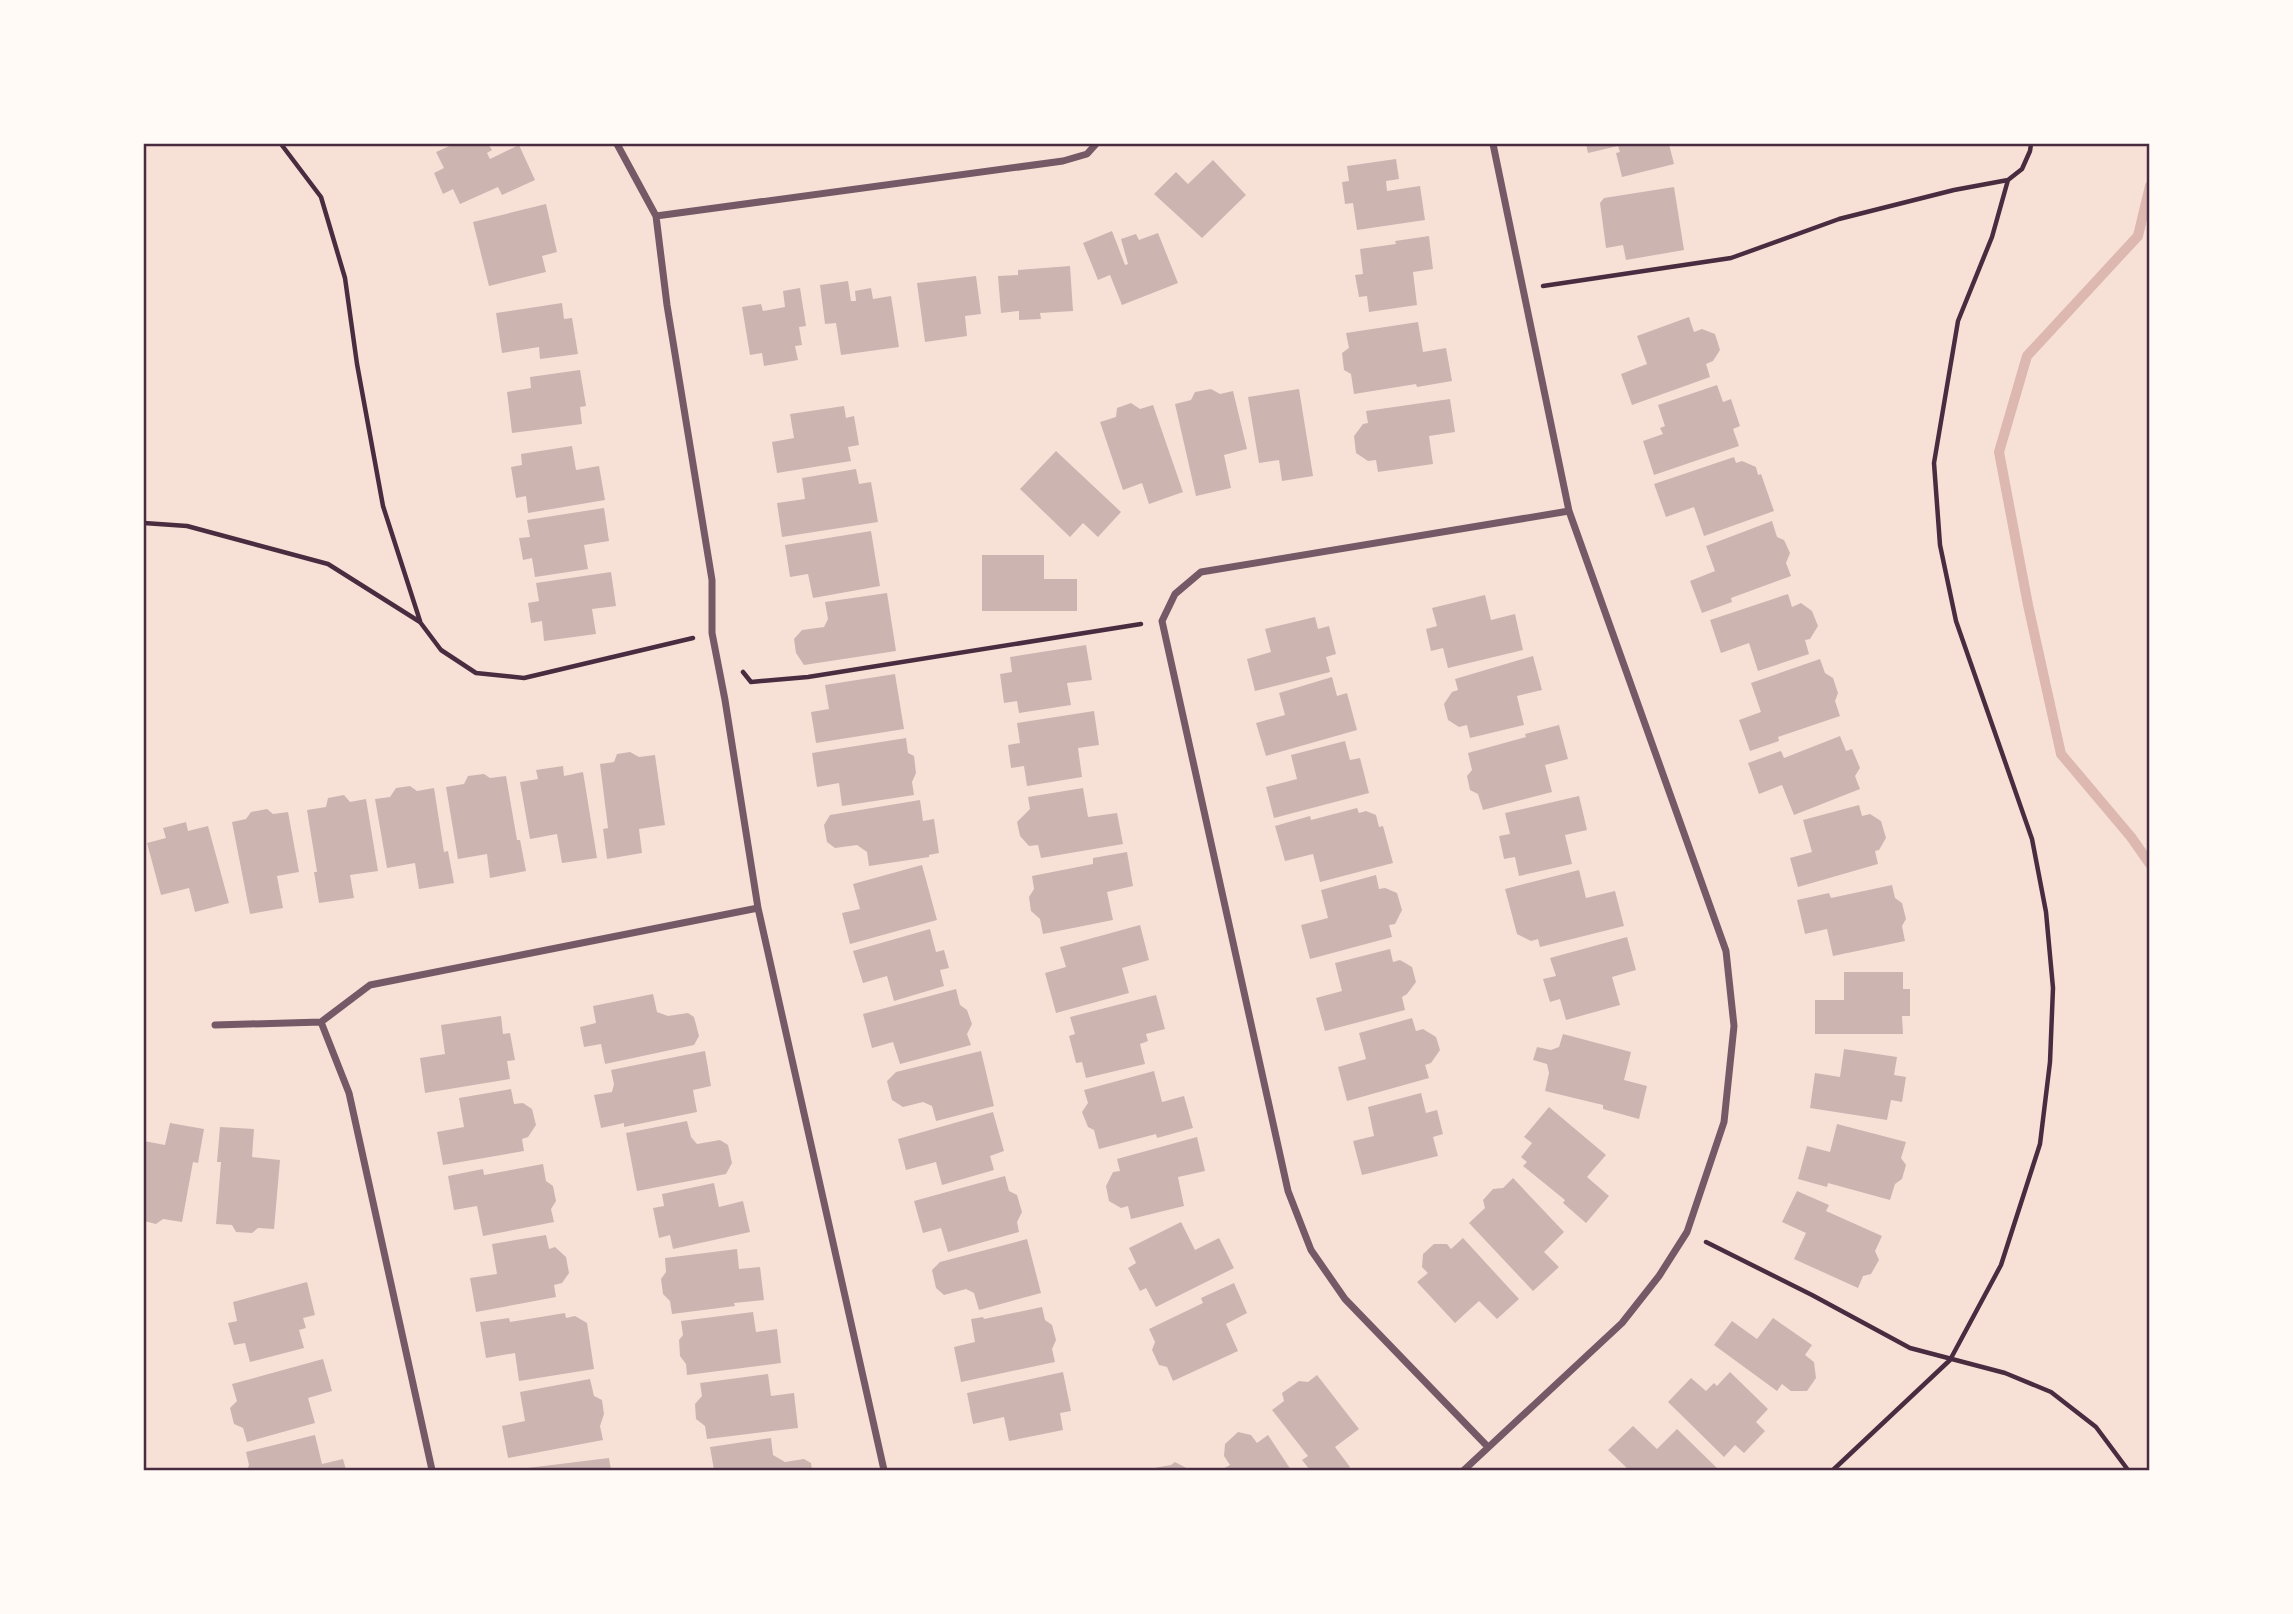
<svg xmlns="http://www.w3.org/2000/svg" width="2293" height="1614" font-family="Poppins,sans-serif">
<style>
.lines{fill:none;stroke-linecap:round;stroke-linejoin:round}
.stream{stroke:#dcb8b0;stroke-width:10}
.building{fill:#ccb4b1}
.path{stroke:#4a2c40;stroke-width:4.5}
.minor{stroke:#755966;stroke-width:7}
.neatline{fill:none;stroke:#4a2c40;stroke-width:2.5}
</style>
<rect width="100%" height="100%" fill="#f7e1d7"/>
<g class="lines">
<!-- stream -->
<path class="stream" d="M2150,186l-12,50 -111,120 -28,96 29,153 33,149 70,83 19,27"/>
</g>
<!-- building -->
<path class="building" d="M454,144h34l4,6 -5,3 3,6 29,-14 16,35 -33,15 -4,-8 -38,17 -7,-15 -10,5 -9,-21 10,-5 -8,-16z
M1586,144h83l5,20 -52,13 -6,-24 4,-1 -2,-6 -30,7z
M1396,159l3,20 -13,2 1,10 33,-5 5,34 -68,10 -4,-27 -8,1 -3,-22 7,-1 -2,-15z
M1213,160l33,35 -44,43 -48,-44 22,-22 12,12z
M1674,187l10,63 -58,10 -3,-15 -17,3 -6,-45 4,-5z
M546,204l11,48 -15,4 4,16 -57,14 -16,-64z
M1112,231l13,34 3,-1 -7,-25 15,-5 3,6 19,-7 20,50 -56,22 -12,-30 -12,5 -15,-37z
M1429,236l4,33 -20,3 4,33 -48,7 -2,-16 -8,1 -4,-22 8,-1 -3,-25 36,-5 -1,-3z
M1070,266l3,45 -33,2 1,6 -22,1v-9l-18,2 -3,-37 20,-1v-5z
M976,276l5,38 -16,2 2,20 -42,6 -8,-59z
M848,281l3,20h5l-1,-10 16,-3 2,11 18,-3 8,51 -58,8 -5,-32 -11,1 -5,-39z
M800,288l6,38 -7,1 3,18 -7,1 3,14 -34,6 -2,-13 -12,2 -8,-48 19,-3 2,7 22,-4 -2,-16z
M562,303l2,16 8,-1 6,36 -38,5 -1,-12 -37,6 -6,-40z
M1689,317l5,15 8,-3 13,5 5,16 -7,11 -7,3 4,13 -78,28 -11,-31 26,-10 -10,-28z
M1418,322l5,30 23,-4 6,33 -35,6 -1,-3 -62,10 -3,-20 -7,-4 -2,-17 7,-5 -3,-15z
M580,370l6,36 -6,1 2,17 -70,9 -5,-41 24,-4 -1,-11z
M1717,385l6,17 8,-3 9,27 -7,3 6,17 -85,29 -11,-34 20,-7 -3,-6 5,-2 -7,-21z
M1211,389l9,5 13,-3 14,58 -23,6 7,33 -35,8 -21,-92 16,-4 4,-8z
M1299,389l14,87 -31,5 -3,-21 -20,3 -11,-66z
M1450,399l5,33 -26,4 4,28 -55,8 -2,-12 -8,1 -12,-8 -2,-17 9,-12 5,-1 -2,-12z
M1131,403l9,6 13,-4 30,87 -34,12 -7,-21 -19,7 -23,-68 16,-5 1,-9z
M844,406l2,12 8,-2 5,29 -11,2 3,14 -74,12 -5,-31 22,-4 -4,-24z
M572,446l4,24 23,-4 6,34 -77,13 -2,-17 -10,2 -5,-31 11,-2 -1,-11z
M1056,451l65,61 -23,25 -15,-14 -13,14 -50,-48z
M1734,457l2,6 6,-2 14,6 2,8 3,-1 13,37 -70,25 -10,-29 -28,10 -12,-33z
M856,469l3,15 12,-2 7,40 -96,15 -5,-34 28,-4 -3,-21z
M604,508l5,33 -25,4 4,24 -53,8 -3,-19 -9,2 -4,-22 11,-1 -3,-17z
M1772,521l5,16 7,3 6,13 -4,10 5,13 -60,22 1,4 -30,11 -12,-32 25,-10 -9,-25z
M871,531l9,55 -67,12 -5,-24 -18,3 -5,-32z
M982,555h62v24h33v32h-95z
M611,572l5,34 -24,3 4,25 -52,7 -2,-20 -11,2 -3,-20 11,-2 -3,-18z
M887,593l9,58 -92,14 -8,-12 -2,-14 8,-9 22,-3 4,-8 -3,-17z
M1788,594l4,13 9,-4 11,8 6,15 -8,13 -5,1 4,14 -51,17 -9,-28 -28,10 -11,-33z
M1485,595l6,25 24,-6 8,36 -75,18 -5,-20 -12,3 -5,-22 11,-3 -5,-18z
M1315,617l3,12 11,-3 7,28 -10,3 4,15 -75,19 -8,-32 24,-7 -6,-23z
M1086,645l6,35 -25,3 4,22 -52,8 -2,-12 -13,2 -4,-29 12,-2 -2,-15z
M1533,656l9,34 -25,6 7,29 -54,13 -3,-13 -8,2 -11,-7 -4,-16 8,-12 6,-2 -3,-11z
M1820,659l5,14 8,5 5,15 -3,8 5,15 -62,21 1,4 -29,10 -11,-31 22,-8 -10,-29z
M895,674l9,55 -88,14 -5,-31 18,-3 -4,-24z
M1332,677l5,19 10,-3 10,37 -91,26 -10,-33 29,-8 -6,-22z
M1094,711l5,34 -21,3 4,29 -55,9 -3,-20 -13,2 -3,-23 12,-2 -3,-20z
M1559,725l9,34 -23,6 7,27 -69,18 -5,-16 -8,-4 -3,-14 5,-6 -4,-17 58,-16 -1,-3z
M1840,736l6,15 6,-2 8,19 -5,8 5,13 -66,26 -12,-30 -23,9 -11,-31 33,-12 3,7z
M906,738l2,15 6,3 2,17 -4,9 2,13 -72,11 -3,-23 -22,4 -5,-34z
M1345,741l5,19 10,-2 9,35 -95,25 -8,-31 31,-8 -6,-24z
M630,752l9,5 16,-2 10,70 -26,4 3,24 -35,6 -4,-30 5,-1 -8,-64 14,-2 3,-8z
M563,766l1,10 19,-4 14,86 -35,5 -5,-29 -27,5 -10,-57 18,-3 -2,-9z
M484,774l6,4 16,-2 11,64h3l6,31 -36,7 -3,-24 -29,5 -12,-72 18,-3 4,-8z
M410,786l7,5 17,-3 10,64 4,-1 6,32 -35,6 -4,-26 -28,5 -12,-69 15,-2 6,-9z
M1083,788l5,29 29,-4 6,31 -82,14 -3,-13 -9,1 -9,-10 -3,-14 13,-13 -2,-12z
M344,795l6,7 16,-3 12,72 -28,4 4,23 -35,5 -5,-31h3l-10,-62 19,-3 2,-9z
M1579,796l8,34 -22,5 7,29 -53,12 -4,-19 -11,2 -5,-23 11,-2 -5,-21z
M920,800l3,21 11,-2 5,34 -10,2v2l-60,9 -2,-14 -10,-7 -22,3 -8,-6 -3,-17 6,-10z
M1859,805l3,11 8,-2 11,7 5,17 -7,12 -4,1 3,13 -80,23 -8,-29 22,-6 -9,-32z
M1357,808l2,5 7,-2 10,4 3,12 4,-1 10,37 -73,19 -7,-28 -28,7 -10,-35 35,-10 1,4z
M267,809l6,5 15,-2 11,60 -22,4 6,32 -33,6 -18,-92 14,-3 5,-7z
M186,822l2,9 20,-5 21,77 -34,9 -6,-24 -28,7 -14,-52 19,-5 -3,-10z
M1127,852l6,34 -26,6 6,28 -70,14 -3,-15 -9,-8 -2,-14 5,-8 -2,-13 61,-12v-6z
M922,865l15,55 -87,24 -8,-31 18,-4 -7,-25z
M1579,870l7,28 29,-7 9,35 -84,21 -2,-8 -7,2 -14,-7 -12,-45z
M1376,875l3,14 6,-1 12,5 5,17 -7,14 -6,1 3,12 -82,22 -9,-34 27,-7 -7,-28z
M1892,885l3,13 7,5 4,16 -4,7 3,15 -72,15 -6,-27 -22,5 -8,-34 32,-7 2,5z
M1140,925l9,35 -27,8 7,25 -73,20 -11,-40 21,-6 -6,-20z
M930,929l6,23 8,-2 5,18 -9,2 4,16 -50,15 -7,-25 -24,7 -10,-32z
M1627,937l9,33 -24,7 8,28 -54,15 -6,-21 -10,3 -7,-23 13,-3 -6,-18z
M1390,949l3,13 7,-2 12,7 4,15 -9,12 -5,3 3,13 -80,21 -9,-33 26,-7 -7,-28z
M1844,972h59v17h7v27h-8l1,18h-88v-34h29z
M956,989l4,16 7,5 5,14 -5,10 4,11 -71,19 -7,-22 -21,6 -9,-34z
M653,994l4,18 11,4 20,-3 6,4 5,19 -5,9 -89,19 -4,-20 -17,3 -4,-20 16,-4 -3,-17z
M1156,995l9,34 -19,5 2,7 -8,3 5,20 -59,14 -4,-16 -6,1 -7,-27 6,-2 -5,-17z
M501,1016l2,18 7,-1 5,27 -8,1 3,18 -85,14 -5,-35 25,-4 -4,-29z
M1412,1018l4,13 7,-2 13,8 4,13 -9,13 -6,2 4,13 -82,23 -9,-34 28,-8 -7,-26z
M1563,1034l68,18 -7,28 23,6 -8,33 -36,-10v-4l-58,-14 4,-18 -2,-9 -14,-4 4,-13 14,3 8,-3z
M1844,1049l53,8 -3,18 12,2 -4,25 -11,-2 -4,20 -77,-12 5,-35 25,4z
M705,1051l6,35 -18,4 4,22 -73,15v-4l-23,5 -7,-33 18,-3 2,-8 -3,-14z
M981,1051l13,55 -58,15 -4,-15 -9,-4 -20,5 -11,-7 -5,-19 9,-9z
M1154,1071l8,31 22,-6 9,32 -36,10 -1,-4 -57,15 -5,-19 -6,-3 -6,-15 6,-9 -4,-13z
M511,1089l3,15 9,-1 9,6 4,16 -8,12 -6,2 2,12 -81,14 -6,-33 27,-5 -5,-29z
M1421,1093l5,20 11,-3 6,24 -10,3 5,19 -76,19 -9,-34 21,-5 -6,-29z
M1549,1107l57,48 -19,22 22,19 -23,27 -23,-20 2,-3 -42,-34 4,-4 -6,-5 11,-14 -8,-6z
M993,1112l11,39 -14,5 4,14 -52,15 -6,-23 -30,8 -8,-31z
M687,1121l4,16 6,7 23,-4 8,5 4,18 -6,11 -89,17 -11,-58z
M170,1123l34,6 -6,34 -5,-1 -11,60 -19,-3 -7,5 -12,-3v-80l21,4z
M1837,1124l69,18 -5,16 5,7 -4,14 -7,5 -5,16 -62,-17 -1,4 -29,-8 9,-33 23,6z
M220,1127l34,2 -2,28 28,3 -6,69 -16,-1 -6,5 -16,-1 -4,-7 -16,-1 5,-62h-4z
M1197,1137l8,34 -27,6 6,29 -53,13 -3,-13 -7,2 -12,-7 -3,-15 7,-14 7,-1 -3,-12z
M543,1164l3,17 7,5 3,15 -5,8 3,13 -71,14 -6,-30 -23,4 -6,-34 35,-7 1,6z
M1005,1176l4,15 8,4 5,17 -5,10 2,10 -71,20 -7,-24 -18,5 -9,-32z
M1513,1178l51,54 -20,20 15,15 -26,24 -64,-68 16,-15 -2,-8 10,-11 10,-1z
M714,1183l5,24 24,-6 7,31 -77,17 -3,-14 -11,3 -6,-30 11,-2 -2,-12z
M1797,1191l32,14 -3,6 56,25 -7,15 4,9 -8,14 -8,2 -5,12 -64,-29 12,-26 -24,-11z
M1181,1222l14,28 24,-12 15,30 -78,39 -10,-19 -6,3 -12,-23 8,-5 -7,-15z
M546,1235l3,14 6,-2 11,10 3,16 -7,10 -8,2 2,12 -80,15 -6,-34 27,-4 -5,-30z
M1463,1238l56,61 -22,20 -18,-18 -24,22 -38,-41 11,-9 -6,-6 1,-13 11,-10h13l4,5z
M1027,1239l14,54 -62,17 -5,-17 -8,-4 -22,6 -8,-7 -4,-18 8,-8z
M737,1249l2,20 21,-2 4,33 -30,3 1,3 -63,8 -2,-13 -7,-7 -2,-15 5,-7 -1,-14z
M307,1282l8,33 -12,3 3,10 -7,2 5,18 -54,14 -5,-19 -11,2 -6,-22 9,-2 -4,-19z
M1234,1283l13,30 -21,11 12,27 -65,30 -6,-14 -8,-2 -7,-15 3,-8 -6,-13 54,-26 -2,-5z
M1042,1307l3,13 7,5 4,15 -4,9 3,13 -94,20 -7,-35 21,-5 -4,-23 12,-2 1,2z
M753,1312l3,20 21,-3 4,34 -94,12 -1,-11 -6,-8 -1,-16 4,-5 -2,-14z
M565,1313l1,5 9,-2 12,7 7,46 -75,12 -4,-28 -29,5 -6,-36 29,-4 1,4z
M1773,1318l39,27 -7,10 9,7 2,16 -9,13h-16l-9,-7 -5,7 -63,-46 18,-24 25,18z
M323,1359l9,32 -24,7 7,25 -68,19 -4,-14 -9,-4 -4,-16 7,-7 -5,-17z
M1063,1372l8,39 -11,2 3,17 -54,11 -5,-24 -31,7 -6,-31z
M1730,1372l38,37 -12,13 9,9 -21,22 -9,-8 -11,12 -56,-55 23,-24 15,13 8,-8 3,3z
M768,1374l3,22 23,-3 4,35 -91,11 -2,-13 -9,-7 -1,-15 7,-8 -2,-13z
M1317,1375l42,54 -24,18 15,20 -4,3h-36l-8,-10 6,-4 -36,-46 12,-9 -2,-8 17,-12 9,1z
M590,1379l4,17 8,4 2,14 -4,12 3,14 -95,18 -6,-32 23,-5 -5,-29z
M1633,1426l24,23 20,-20 42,41h-90l-21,-20z
M1238,1432l13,3 6,8 11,-8 23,35h-70l9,-5 -6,-9 1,-12z
M315,1435l7,29 21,-5 3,11h-99l2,-5 -3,-13z
M771,1438l2,17 12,7 19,-3 7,4 1,7h-98l-4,-23z
M609,1458l2,12h-92v-1z
M1175,1462l15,8h-47l28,-5z"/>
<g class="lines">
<!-- path -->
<path class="path" d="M281,144l40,53 24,81 12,86 26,142 37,115
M1543,286l188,-28 108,-39 115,-29 54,-10
M144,523l43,3 141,38 92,58 21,28 35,23 48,5 169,-40
M743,672l8,10 57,-5 333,-53
M1706,1242l106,53 98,53 95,25 46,19 45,35 32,43
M1833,1470l117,-110 51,-95 39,-121 10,-82 3,-74 -7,-76 -14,-73 -76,-218 -16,-76 -6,-82 24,-142 34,-84 16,-57 14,-11 8,-18 1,-7"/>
<!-- minor -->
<path class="minor" d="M617,144l39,72 11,89 45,275v53l13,67 33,208 126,562
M656,216l407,-55 24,-7 9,-10
M215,1025l106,-3
M1488,1447l-143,-148 -34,-49 -23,-59 -126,-570 13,-27 26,-22 368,-61
M432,1470l-83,-377 -28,-71 49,-37 388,-77
M1464,1470l158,-147 37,-47 28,-44 37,-110 10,-96 -8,-75 -157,-440 -76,-367"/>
</g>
<!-- border -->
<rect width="2293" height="1614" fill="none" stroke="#fffaf5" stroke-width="290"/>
<rect x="145" y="145" width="2003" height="1324" class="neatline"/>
</svg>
